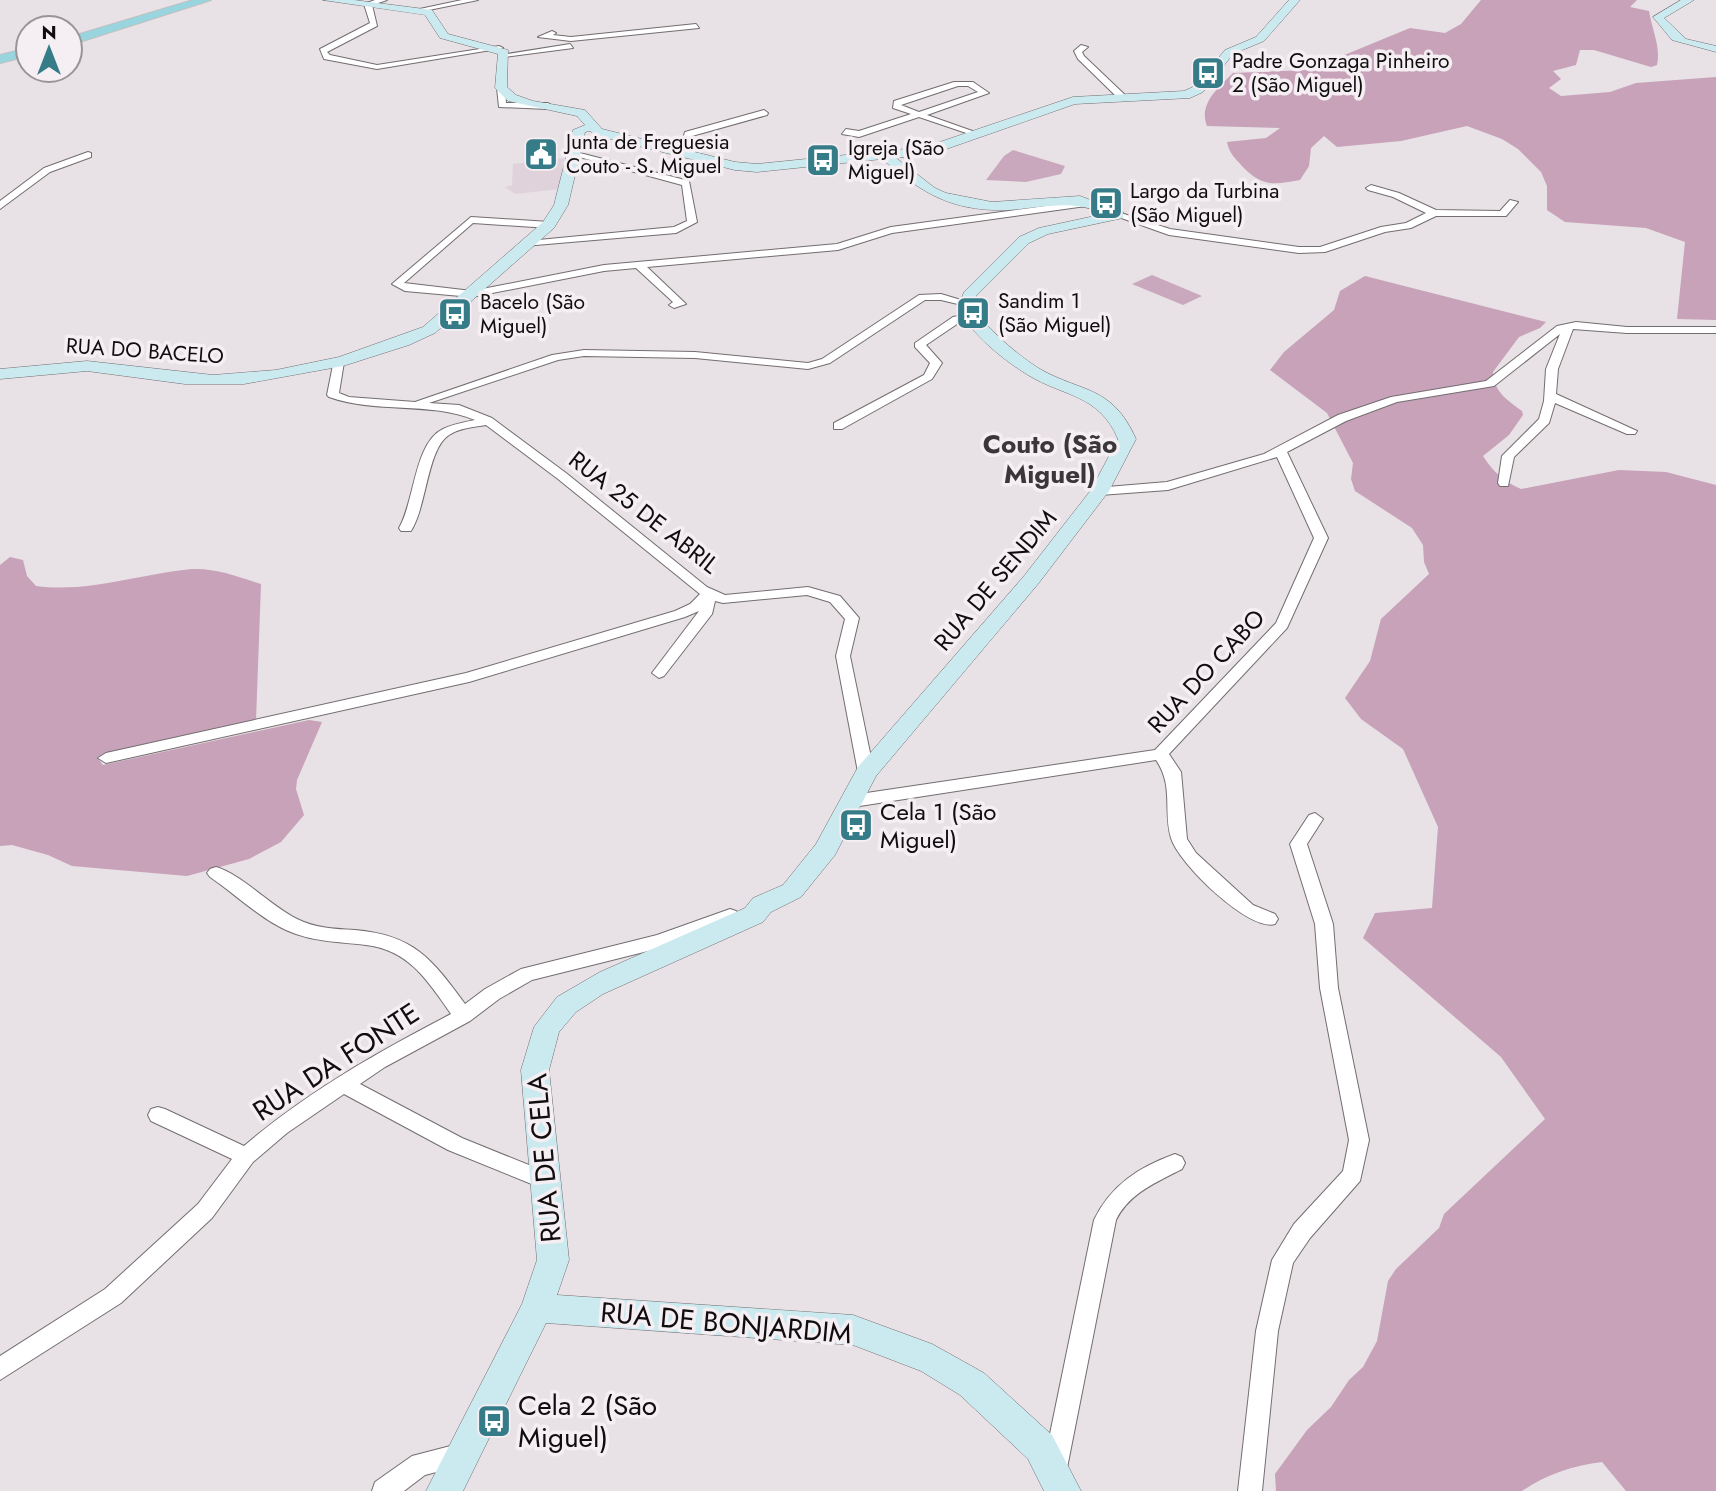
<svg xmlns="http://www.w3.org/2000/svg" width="1716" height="1491" font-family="Jost,sans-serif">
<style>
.built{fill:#e0d2db}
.green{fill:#c9a7bc}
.forest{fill:#c7a2b9}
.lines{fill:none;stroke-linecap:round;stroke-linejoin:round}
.street-casing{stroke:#736d70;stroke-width:2}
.secondary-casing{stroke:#736d70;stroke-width:1}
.primary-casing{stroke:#c1c0c0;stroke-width:2}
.street{fill:#fff;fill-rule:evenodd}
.secondary{fill:#cbeaef;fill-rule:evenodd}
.primary{fill:#98d5df;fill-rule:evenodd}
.labels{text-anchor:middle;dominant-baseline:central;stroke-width:7;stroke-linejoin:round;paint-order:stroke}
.far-poi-label{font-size:21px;fill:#0f0d0e;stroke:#f5eef3;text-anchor:start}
.far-street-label{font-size:21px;fill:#0f0d0e;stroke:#f5eef3}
.street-label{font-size:24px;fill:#0f0d0e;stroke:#f5eef3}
.poi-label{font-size:24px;fill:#0f0d0e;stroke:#f5eef3;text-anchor:start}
.far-district-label{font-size:26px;font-weight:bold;fill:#3b3639;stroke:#f5eef3}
.near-street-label{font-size:28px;fill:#0f0d0e;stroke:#f5eef3}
.near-poi-label{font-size:28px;fill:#0f0d0e;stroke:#f5eef3;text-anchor:start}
</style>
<rect width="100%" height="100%" fill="#e8e1e5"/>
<!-- built -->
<path class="built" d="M566,158l-6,31 -45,5 -10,-7 7,-2 1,-21z"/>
<!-- green -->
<path class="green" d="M1013,150l52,16 -4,8 -35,8 -40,-2 18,-24z
M1152,275l50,21 -19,9 -51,-21z"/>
<!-- forest -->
<path class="forest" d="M1481,0h156l-7,7 19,4c3,19 12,36 8,54l-6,2 -57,-17h-14l-4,15 -23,6 8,8 -12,9 12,8 49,-4 26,-9 80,-6v243l-39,-1 8,-77 -39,-14 -81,-6 -18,-12v-24l-6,-14 -23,-23 -16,-10 -35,-13 -66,15 -64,6 -13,-11 -13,12 -2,18 -9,14c-27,5 -38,7 -58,-14 -7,-8 -13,-13 -15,-24l39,-4 14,-10 -73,-2c-9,-22 12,-39 26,-53l75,-3 102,-42 35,5 16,-9z
M1365,276l181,46 -6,6 -21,9 -26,35c1,20 14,28 29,39l1,4 -14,20 -26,21c10,16 22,26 38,33l98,-19 47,2 50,13v1006h-90l-24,-29c-28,3 -57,13 -80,29h-246l-1,-17 32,-44 24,-23 18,-27 14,-13 14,-26 11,-60 8,-12 43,-41 5,-14 101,-95 -44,-62 -138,-119 12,-25 57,-5 6,-81 -35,-78 -42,-30 -16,-21 25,-37 11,-42 48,-45 -5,-12 -1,-17 -11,-17 -57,-37 -4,-12 2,-16 -26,-50 -57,-43 14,-18 50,-42 6,-19z
M10,557l13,3 4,16 9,10c53,7 103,-12 156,-17 24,-1 47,8 69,15l-5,136 -159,37 6,8 206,-45 13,2 -25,58 -1,9 8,26 -23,27 -32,17 -62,17 -115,-10 -24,-11 -36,-10 -12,1v-281z"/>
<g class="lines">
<!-- street casing -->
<g class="street-casing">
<path id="street" d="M375,0h12l-15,5 5,21 -50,26 3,3 47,10 122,-19 4,2 -126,21 -53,-10 -4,-10 50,-26 -6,-19z
M462,0h16l-59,12 -4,-2z
M696,24l3,4 -128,13 -33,-4 14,-6 4,2 -3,2 18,2z
M570,44l3,4 -68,9 -4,-2z
M1081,45l7,2 -6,5 2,4 41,39v4h-6l-41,-40 -4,-8z
M954,82h19l16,11 -62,22 51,18v4l-59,-20 -60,20 -17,-3 4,-5 13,2 52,-17 -18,-6 1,-7zM958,86h10l10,6 -59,20 -18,-7z
M501,86l4,2 1,15h42l4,3 -4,3 -49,-2 -2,-19z
M764,110l4,3 -1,2 -75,21 -6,19 -7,-2 6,-21z
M572,151l117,30 8,41 -21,11 -152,13 -1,-2 5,-3 146,-14 13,-6 -5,-36 -110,-30z
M88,152l3,1v4l-41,15 -50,37v-8l44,-33z
M1371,185l28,8 37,17 64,1 10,-11 8,2 -12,14h-70l-25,12 -26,4 -60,20 -26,1 -130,-18 -56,-20 8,-2 49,16 129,18h21l61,-20 25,-4 20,-10 -33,-16 -25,-7 -2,-2z
M1090,200l3,1v4l-201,28 -54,17 -191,17 39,37 -12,4 -5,-3 4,-3 -37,-34 -32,3 -132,26 -67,-6 -13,-7 79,-67 78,5 5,3 -5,3 -76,-5 -69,60 68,8 132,-26 233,-21 54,-17z
M941,294l30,9 -5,3 -25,-6h-16l-95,63 -22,6 -113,-11 -111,-2 -26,4 -129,43 30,2 33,13 74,55 141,114 18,8 83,-8 32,9 19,22 -9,38 24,116 -2,4 -6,1 -8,-5 -22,-116 9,-37 -15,-17 -23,-7 -84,8 -8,-2 -3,13 -48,62 -5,2 -7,-5 47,-62 -14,6 -216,65 -363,81 -8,-5 8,-5 360,-80 209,-62 15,-7 10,-10 -142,-115 -72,-54c-12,2 -27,3 -37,10 -22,14 -22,71 -38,96h-10l-2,-3c16,-27 15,-85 44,-99 10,-5 22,-7 32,-9 -46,-19 -99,-6 -146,-23l-2,-2 7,-35 10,2 -5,31 10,4 66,5 137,-47 32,-5 111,2 113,11 14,-4 97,-64z
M969,314l5,3 -1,2 -13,3 -34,23 16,18 -10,16 -90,50h-8v-6l90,-48 6,-12 -15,-16v-4l38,-26z
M1576,322l51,5h89v6h-89l-54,-4 -15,40 -2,25 81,37 -2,3h-8l-72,-31 -6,20 -35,34 -6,29h-8l-2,-3 4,-27 37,-37 5,-18 2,-32 14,-35 -66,52 -97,16 -51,19 -59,31 41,86 -41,90 -118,126 12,18 6,67 9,14 57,52 22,9 3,5 -3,5c-26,8 -97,-61 -104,-86 -8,-27 3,-52 -15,-78l-303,47 -6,-2 -2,-4 2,-4 6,-2 302,-45 121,-127 38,-85 -37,-81 -109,33 -68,5 -6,-4 1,-3 72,-6 97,-28 74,-39 53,-18 95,-16 71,-55z
M1315,813l8,6 -16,25 26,80 5,64 31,152 -9,41 -50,57 -17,25 -15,68 -16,160h-24l18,-160 16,-71 22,-36 49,-53 6,-31 -29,-152 -5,-64 -25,-80 19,-29z
M216,867c25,7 55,39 81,52 18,9 38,10 58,11 59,5 77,29 110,74l20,-15 36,-20 136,-34 73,-26 6,2 3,5 -3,5 -76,27 -128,32 -33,19 -29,22 -85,46 -25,17 102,54 89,36 3,6 -3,6 -7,3 -96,-39 -104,-56 -57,39 -34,29 -41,56 -91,85 -121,77v-24l105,-67 93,-85 34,-45 -81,-38 -3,-6 3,-6 7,-2 7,2 79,37c63,-54 134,-94 207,-132 -23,-33 -42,-64 -85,-69 -24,-3 -47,-3 -70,-11 -32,-11 -58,-38 -86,-57l-3,-4 3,-4z
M1175,1154l7,3 3,6 -3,6c-25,13 -53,24 -66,51l-49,248 -3,9 -9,3 -9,-3 -3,-9 51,-248c17,-35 45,-53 81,-66z
M462,1443l8,4 4,8 -4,8 -45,12 -21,16h-32l3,-9 37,-26z"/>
</g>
<!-- secondary casing -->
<g class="secondary-casing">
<path id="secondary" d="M323,0h31l78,10 16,24 60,16 -1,37 9,8 17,6 52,9 17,19 133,33 22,2 168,-17 148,-50 111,-6 11,-5 30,-36 31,-13 33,-37h11l-36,41 -31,13 -30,38 -13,6 -115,6 -143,50 -36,4 39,30 11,5 46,9 88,-6 43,16v6l-75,16 -19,9 -53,53 -2,11c10,20 46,50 66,62 42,24 72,16 96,70l-27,52 -71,93 -162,192 -41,79 -34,42 -30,15 -8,10 -160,72 -27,18 -17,20 -10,38 20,190 -12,35 296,20 79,29 52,29 68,62 29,56h-37l-16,-32 -68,-64 -39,-24 -68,-26 -307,-22 -83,168h-37l96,-187 15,-44 -16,-190 13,-43 23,-30 43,-25 145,-64 8,-10 30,-13 33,-41 42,-77 166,-191 67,-86 27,-51c-19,-45 -54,-42 -90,-64 -26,-16 -57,-41 -70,-68l6,-15 55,-55 20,-9 65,-14c-36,-18 -73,-2 -111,-4 -49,-2 -75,-21 -111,-51l-125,13 -22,-2 -141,-35 -4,-4 -5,1 -17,73 -14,23 -119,105 -26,12 -66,21 -99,18h-59l-98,-13 -87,8v-10l87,-8 126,14 63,-5 63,-13 84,-30 120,-105 11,-17 19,-75 12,-5 -8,-9 -69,-15 -13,-13 3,-34 -58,-16 -15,-23z
M1681,0h13l-30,18 22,21 30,7v6l-44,-12 -19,-23z"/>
</g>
<!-- primary casing -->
<g class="primary-casing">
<path id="primary" d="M193,0h18l-141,45v-8z
M28,48v8l-28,7v-8z"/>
</g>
<!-- street -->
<use href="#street" class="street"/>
<!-- secondary -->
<use href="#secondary" class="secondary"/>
<!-- primary -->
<use href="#primary" class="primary"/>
</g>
<!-- icons -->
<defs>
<g id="bus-square" transform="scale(1.75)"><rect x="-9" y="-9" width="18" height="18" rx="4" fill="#367c88" stroke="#f5eef3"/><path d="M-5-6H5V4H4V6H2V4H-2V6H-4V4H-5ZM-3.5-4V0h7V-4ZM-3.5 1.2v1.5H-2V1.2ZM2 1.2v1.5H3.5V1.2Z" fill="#fff"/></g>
<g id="civic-square" transform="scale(1.75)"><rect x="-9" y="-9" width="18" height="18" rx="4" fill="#367c88" stroke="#f5eef3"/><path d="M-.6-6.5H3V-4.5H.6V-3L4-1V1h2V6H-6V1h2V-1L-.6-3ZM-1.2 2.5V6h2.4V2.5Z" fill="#fff"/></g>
</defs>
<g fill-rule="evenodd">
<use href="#bus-square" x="1208" y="73"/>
<use href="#civic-square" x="541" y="154"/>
<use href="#bus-square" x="823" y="160"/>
<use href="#bus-square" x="1106" y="203"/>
<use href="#bus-square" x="973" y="313"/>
<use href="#bus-square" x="455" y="314"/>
<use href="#bus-square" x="856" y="825"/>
<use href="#bus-square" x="494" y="1421"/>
</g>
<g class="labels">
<!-- far-poi labels -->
<g class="far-poi-label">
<text x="1232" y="61">Padre Gonzaga Pinheiro<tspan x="1232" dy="24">2 (São Miguel)</tspan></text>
<text x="566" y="142">Junta de Freguesia<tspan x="566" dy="24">Couto - S. Miguel</tspan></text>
<text x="848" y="148">Igreja (São<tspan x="848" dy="24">Miguel)</tspan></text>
<text x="1130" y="191">Largo da Turbina<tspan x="1130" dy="24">(São Miguel)</tspan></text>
<text x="998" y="301">Sandim 1<tspan x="998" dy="24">(São Miguel)</tspan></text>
<text x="480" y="302">Bacelo (São<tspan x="480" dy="24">Miguel)</tspan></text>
</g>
<!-- far-street labels -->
<g class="far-street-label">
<text transform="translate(145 351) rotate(4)">RUA DO BACELO</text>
</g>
<!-- street labels -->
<g class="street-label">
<text transform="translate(644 512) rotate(38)">RUA 25 DE ABRIL</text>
<text transform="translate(995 580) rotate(-50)">RUA DE SENDIM</text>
<text transform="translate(1206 671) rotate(-47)">RUA DO CABO</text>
</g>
<!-- poi labels -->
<g class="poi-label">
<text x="880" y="811">Cela 1 (São<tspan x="880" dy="28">Miguel)</tspan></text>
</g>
<!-- far-district labels -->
<g class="far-district-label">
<text x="1050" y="444">Couto (São<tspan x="1050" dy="30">Miguel)</tspan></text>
</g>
<!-- near-street labels -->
<g class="near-street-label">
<text transform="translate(336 1062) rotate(-33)">RUA DA FONTE</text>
<text transform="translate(544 1158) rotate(-95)">RUA DE CELA</text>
<text transform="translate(726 1323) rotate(5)">RUA DE BONJARDIM</text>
</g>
<!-- near-poi labels -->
<g class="near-poi-label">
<text x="518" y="1405">Cela 2 (São<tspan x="518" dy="32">Miguel)</tspan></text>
</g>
</g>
<!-- north arrow -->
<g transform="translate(49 49)"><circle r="33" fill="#f5eef3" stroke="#999497" stroke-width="2"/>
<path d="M0-5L12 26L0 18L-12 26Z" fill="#367c88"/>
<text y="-10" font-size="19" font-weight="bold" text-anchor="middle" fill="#0f0d0e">N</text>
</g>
</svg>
